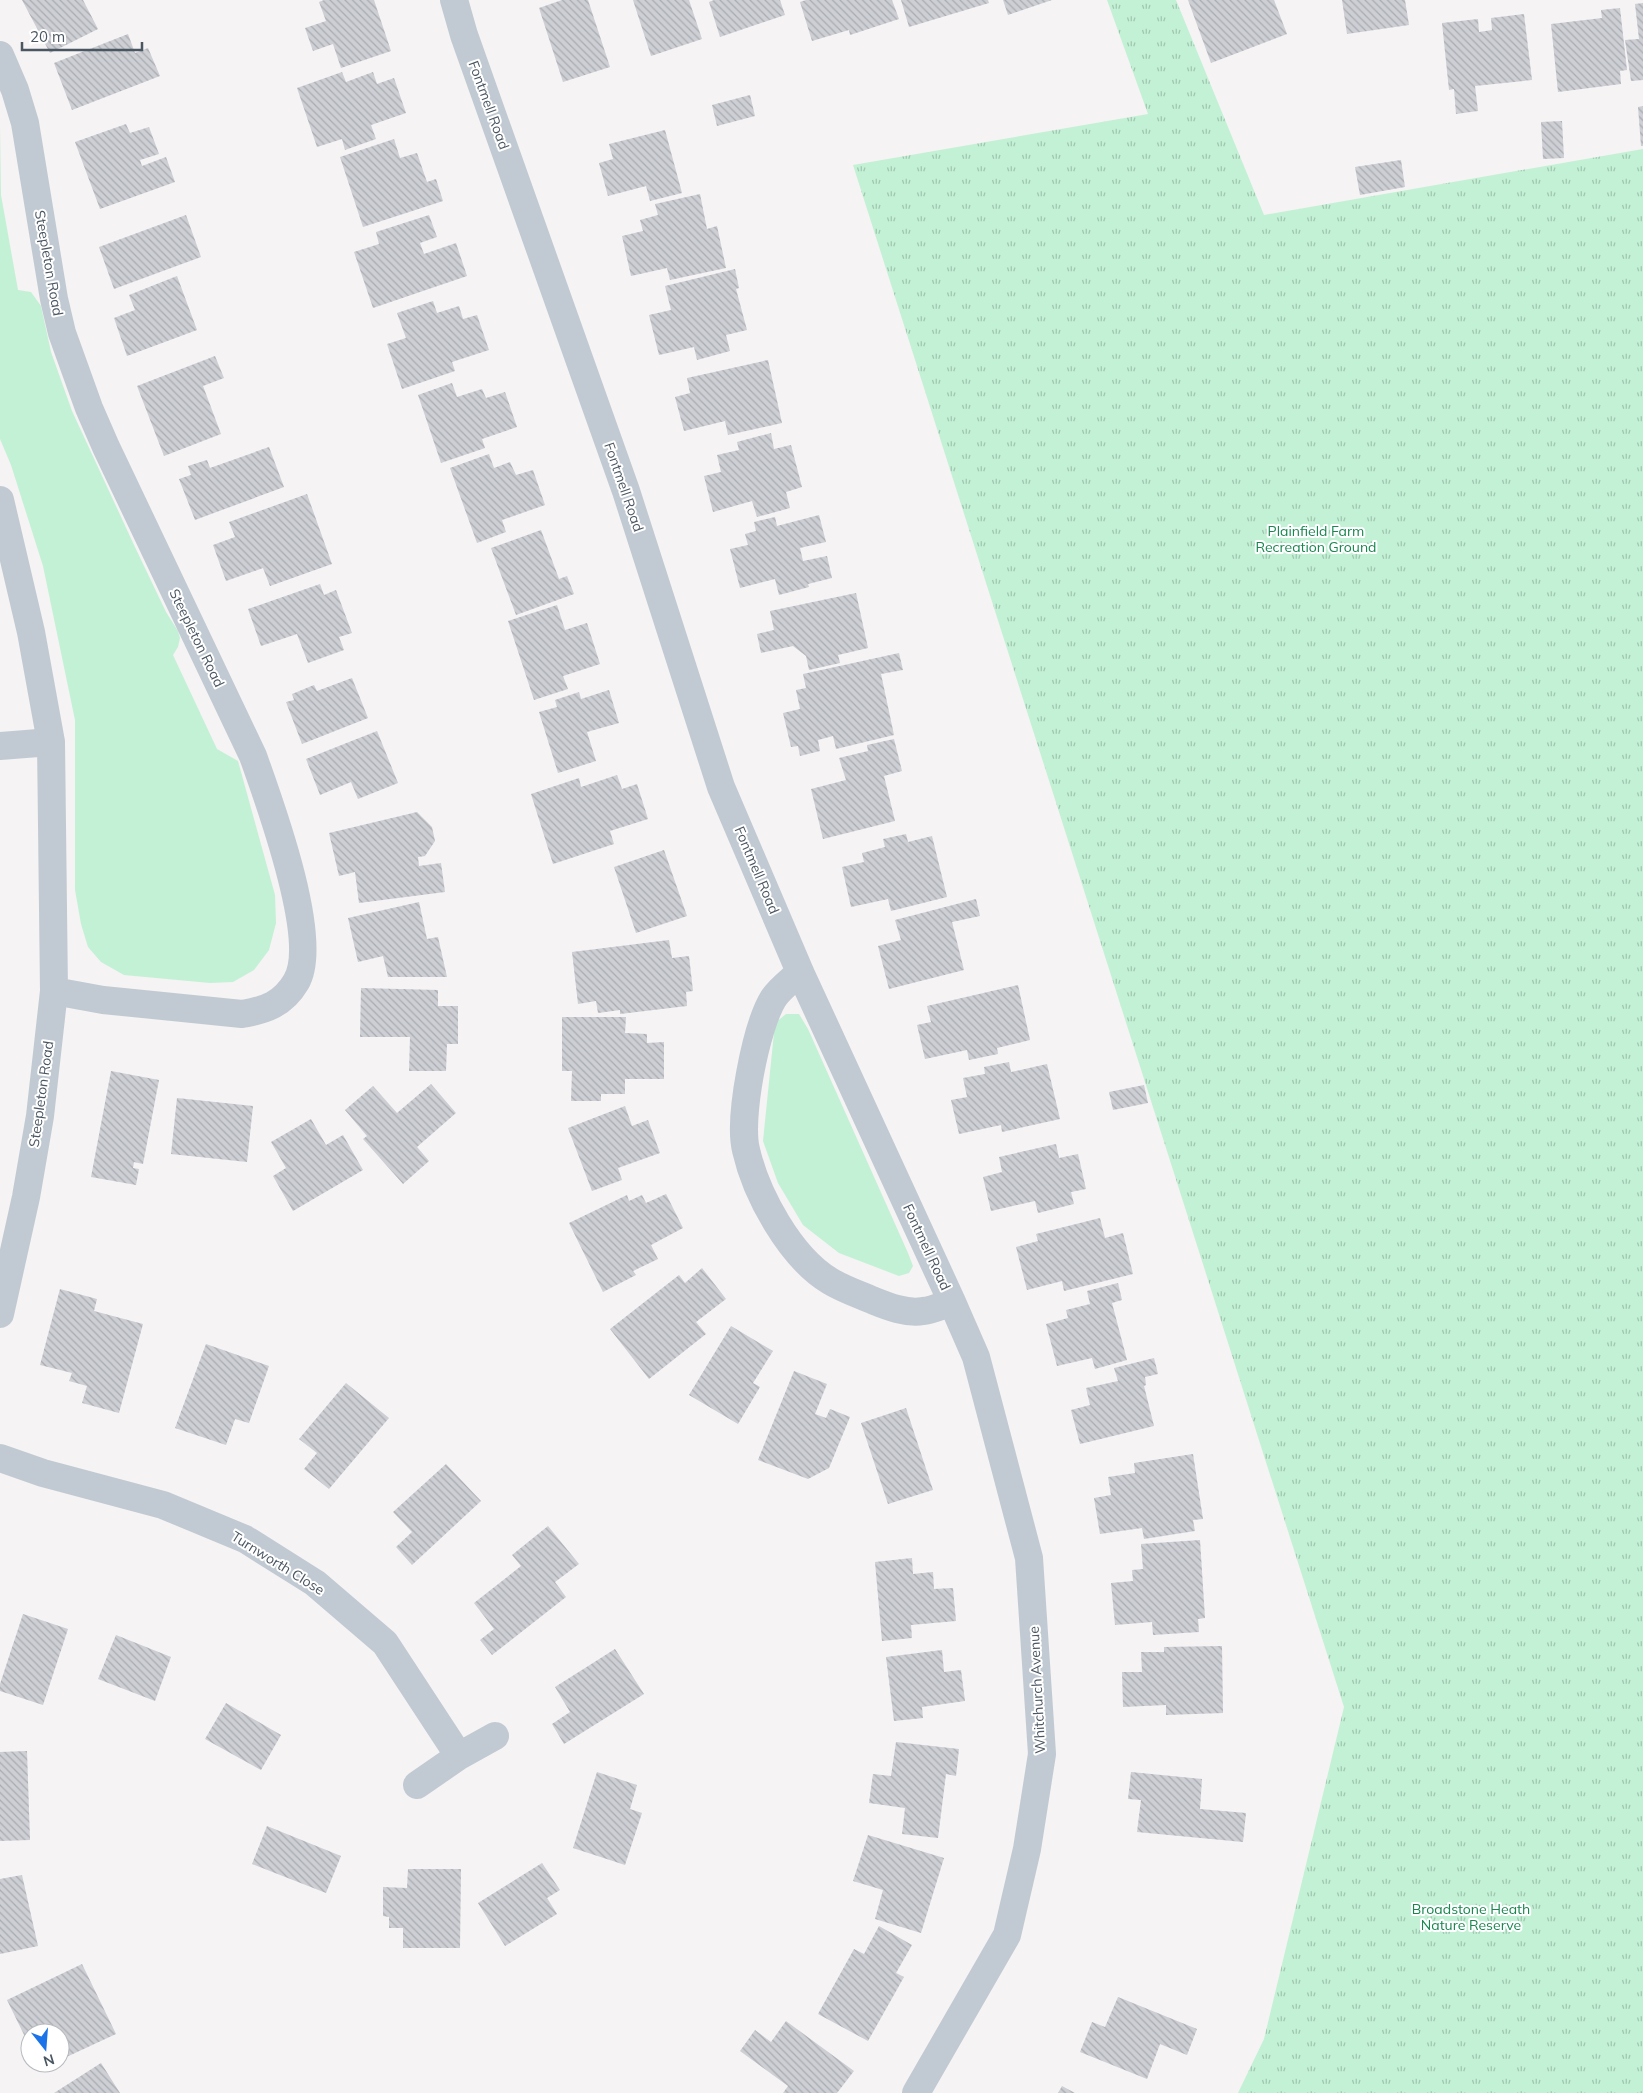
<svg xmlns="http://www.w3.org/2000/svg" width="1643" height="2093" font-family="Mulish,sans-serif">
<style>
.grass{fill:#c3f1d5}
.park{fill:url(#park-tufts)}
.building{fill:url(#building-back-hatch)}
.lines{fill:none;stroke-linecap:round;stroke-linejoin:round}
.minor{stroke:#c1cad2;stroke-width:28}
.labels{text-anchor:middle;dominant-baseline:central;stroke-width:4;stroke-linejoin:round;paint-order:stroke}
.street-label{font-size:14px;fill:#4a5661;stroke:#fff}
.park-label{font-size:14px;fill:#17864f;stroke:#fff}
</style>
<defs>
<pattern id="park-tufts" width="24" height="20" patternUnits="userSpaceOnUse" patternTransform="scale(1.25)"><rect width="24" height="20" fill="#c3f1d5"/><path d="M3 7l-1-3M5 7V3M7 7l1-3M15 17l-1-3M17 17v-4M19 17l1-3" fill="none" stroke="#a0c6b0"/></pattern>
<pattern id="building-back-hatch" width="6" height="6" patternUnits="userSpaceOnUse" patternTransform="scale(1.25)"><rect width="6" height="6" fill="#cdcfd5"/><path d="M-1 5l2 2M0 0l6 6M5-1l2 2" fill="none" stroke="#a8abb0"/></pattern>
</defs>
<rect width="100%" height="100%" fill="#f5f3f3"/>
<!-- grass -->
<path class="grass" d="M0,126l1,69 17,95 13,2 10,14 10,46 21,59 62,134 32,67 12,19 2,7 -2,9 -5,8 44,94 21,12 37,134 1,28 -7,27 -15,20 -21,12 -23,1 -86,-8 -23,-13 -13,-15 -7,-23 -6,-34v-170l-32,-154 -32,-101 -11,-26z
M786,1014h13l9,15 100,224 5,13 -4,7 -10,3 -60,-23 -36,-28 -25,-42 -15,-42 12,-118z"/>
<!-- park -->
<path class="park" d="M1107,0h69l88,215 379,-66v1944h-405l26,-54 80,-332 -491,-1542 295,-51z"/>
<!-- building -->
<path class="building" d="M22,0h61l15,29 -48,24z
M324,0h50l17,51 -50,17 -8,-24 -20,7 -8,-23 21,-7 -7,-19z
M562,0h26l22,67 -47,15 -24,-74z
M633,0h56l13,39 -51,17z
M714,0h66l5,15 -65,22 -11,-35z
M806,0h86l7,19 -49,16 -1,-5 -37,11 -12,-39z
M901,0h87l1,3 -80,24z
M1003,0h49l-44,15z
M1188,0h86l13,34 -76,29z
M1342,0h63l4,25 -62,9z
M1643,3v77l-12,1 -6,-41 14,-1 -4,-35z
M1620,8l7,62 -7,1 1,13 -63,8 -7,-68 51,-6 -1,-8z
M1524,14l8,66 -57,6 3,25 -22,3 -2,-25 -5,1 -7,-67 36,-4 1,13 13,-2 -1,-12z
M128,34l7,19 13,-5 12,28 -88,34 -18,-47z
M342,72l4,10 27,-10 4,12 17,-6 12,35 -35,12 5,14 -31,11 -3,-11 -25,8 -20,-59z
M750,95l5,21 -38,10 -5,-21z
M1643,106v40h-2l-3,-39z
M1562,121l2,37 -21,1 -2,-37z
M126,124l4,9 19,-6 10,27 -19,6 2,6 24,-9 9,25 -75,27 -25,-67z
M665,130l17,63 -32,8 -4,-15 -38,10 -9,-33 14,-4 -4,-15z
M394,139l6,19 17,-5 10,29 9,-3 7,22 -80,26 -23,-70z
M1401,160l4,27 -45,8 -5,-28z
M700,194l7,35 10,-3 9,42 -56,12 -3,-12 -36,8 -9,-40 21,-5 -3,-11 18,-5 -3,-11z
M186,215l15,42 -87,32 -15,-42z
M429,215l8,22 -17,6 4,11 32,-11 11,33 -94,32 -19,-56 25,-8 -3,-12z
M735,269l4,19 -3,1 11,41 -21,5 4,16 -33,9 -3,-13 -35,8 -10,-40 22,-5 -6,-24z
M177,276l20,54 -70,26 -13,-38 21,-8 -6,-15z
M433,301l4,12 22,-7 4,13 14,-4 12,35 -37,12 3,9 -53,18 -15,-45 19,-6 -9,-25z
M215,356l9,22 -21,8 18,48 -57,22 -27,-70z
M768,360l14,63 -54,12 -3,-14 -41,10 -9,-34 15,-4 -3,-15z
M452,383l5,14 25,-8 4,9 19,-6 12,35 -35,12 3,9 -44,15 -23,-68z
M771,433l3,16 17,-4 11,42 -16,5 4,16 -33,9 -5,-16 -39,11 -9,-36 17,-4 -4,-17 22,-5 -2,-8z
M269,447l15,40 -89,33 -16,-41 12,-4 -3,-9 19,-6 3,8z
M489,454l5,14 16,-6 6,13 17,-5 12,35 -43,15 4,12 -29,11 -27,-75z
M307,494l25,70 -62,22 -7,-18 -37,13 -13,-36 22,-8 -6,-15z
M819,515l7,27 -26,6 3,13 24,-5 5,22 -24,6 1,3 -30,8 -4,-16 -35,9 -10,-39 18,-4 -3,-11 11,-3 -2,-9 21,-5 2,9z
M541,530l18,49 8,-3 7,18 -58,21 -25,-67z
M320,584l4,11 12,-5 16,43 -13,4 5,13 -36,13 -11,-29 -36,12 -13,-37z
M856,593l12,55 -30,7 2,8 -31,7 -3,-14 -13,-10 -32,7 -4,-19 17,-4 -4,-19z
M557,605l8,25 22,-7 13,41 -37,12 5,13 -34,11 -26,-79z
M899,653l4,17 -22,4 13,61 -58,14 -3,-13 -15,4 2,11 -20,5 -2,-10 -7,1 -8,-34 17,-4 -4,-19 10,-2 -3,-14z
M352,678l16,40 -66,26 -16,-42 8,-2 -2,-6 22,-9 3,6z
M609,690l10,33 -32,9 9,29 -38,12 -19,-61 18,-5 -2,-7 24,-8 2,7z
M377,731l21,52 -40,16 -7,-17 -31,13 -14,-36z
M894,739l8,32 -18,5 11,45 -72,18 -12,-50 35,-9 -7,-22 29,-7 -1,-6z
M617,775l5,14 15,-5 11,35 -38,12 4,13 -61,20 -22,-70 48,-16 2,9z
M417,812l15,15 3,14 -10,15 -7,1 1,9 22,-3 4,29 -86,11 -4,-31 -16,4 -10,-43z
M906,834l2,8 24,-6 15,61 -56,14 -3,-12 -37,8 -9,-40 22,-5 -2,-9 23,-6 -2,-8z
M664,850l23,66 -51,17 -22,-66z
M976,899l4,17 -28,6 12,48 -75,19 -11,-43 23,-6 -6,-20z
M419,902l8,37 11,-2 9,40h-59l-5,-21 -25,6 -10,-44z
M669,940l3,18 17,-2 4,35 -7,1 1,14 -67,8v-4l-22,3 -2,-12 -18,3 -6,-52z
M1018,985l12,55 -33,8 1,6 -29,6 -2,-10 -42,9 -8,-34 14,-3 -4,-16z
M361,988l77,2v16h20v38h-11l-1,27h-37l1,-34h-50z
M562,1017h64l-1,16 22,1v9l17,-1v37h-39v15h-24v7h-30l1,-30h-10z
M1009,1062l2,10 36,-8 13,55 -58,13 -1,-7 -42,9 -8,-34 16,-3 -4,-19 22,-4 -1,-7z
M111,1071l48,9 -16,84 -9,-2 -1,6 6,1 -3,16 -45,-8z
M431,1084l25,29 -39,34 12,14 -26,23 -40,-45 4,-3 -22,-26 28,-24 24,27z
M1144,1085l4,18 -35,7 -4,-18z
M177,1098l76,8 -6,56 -76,-8z
M625,1106l7,20 16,-6 12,33 -42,15 4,12 -30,11 -24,-63z
M311,1119l15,26 17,-10 20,35 -70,41 -20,-35 13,-8 -15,-26z
M1056,1144l3,14 19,-4 8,35 -15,3 3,12 -36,9 -3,-12 -44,10 -8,-34 19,-5 -3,-15z
M666,1194l17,34 -32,17 7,14 -25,12 3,4 -33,17 -34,-69 58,-28 2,6 13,-6 4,8z
M1100,1218l5,20 18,-5 10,41 -69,17 -2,-10 -35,9 -11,-43 22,-6 -2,-7z
M702,1268l24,31 -30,23 10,12 -57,45 -39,-50 69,-54 6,8z
M1118,1283l4,17 -10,3 15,57 -32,9 -3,-11 -35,8 -11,-42 22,-6 -2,-8 24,-6 -3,-13z
M60,1289l37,10 -3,12 49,13 -24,89 -37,-10 5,-17 -18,-5 3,-8 -32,-8z
M731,1326l42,25 -20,32 7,4 -22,37 -49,-29z
M206,1344l63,22 -20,57 -14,-4 -9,26 -51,-17z
M1154,1358l4,16 -13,3 1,8 -2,1 10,40 -74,18 -9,-34 19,-5 -4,-17 32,-7 -4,-13z
M794,1371l33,13 -12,30 11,4 4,-9 20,8 -21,51 -21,11 -50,-19z
M346,1383l43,35 -60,71 -25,-20 13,-16 -18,-14z
M906,1408l27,82 -45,14 -27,-81z
M1193,1454l10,65 -10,1 2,11 -51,8 -2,-11 -42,6 -6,-36 17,-3 -3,-18 27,-4 -1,-10z
M446,1464l35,37 -69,64 -16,-18 16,-15 -19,-20z
M548,1526l31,38 -24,18 11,15 -74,58 -12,-15 14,-11 -20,-26 47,-37 -9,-11z
M1200,1540l5,78 -7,1 1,13 -46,3 -1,-13 -37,3 -4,-42 22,-2 -1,-11 11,-1 -2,-25z
M912,1558l1,16 20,-2 1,17 19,-1 3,33 -45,4 1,13 -30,3 -7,-79z
M23,1614l45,15 -25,76 -43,-14v-7z
M116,1635l55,22 -16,44 -57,-22z
M1222,1646l1,67 -57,2v-10l-43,2 -1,-35h20l-1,-20h23v-5z
M615,1649l29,45 -80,50 -12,-20 18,-12 -15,-25z
M942,1650l2,22 17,-2 4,31 -43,6 1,11 -29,3 -8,-64z
M226,1703l55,32 -20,35 -56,-31z
M896,1742l63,7 -3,27 -10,-2 -8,64 -36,-4 3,-26 -36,-5 4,-29 18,2z
M27,1751l3,89 -30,1v-89z
M597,1772l40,13 -7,24 12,4 -17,52 -52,-17z
M1131,1772l71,7 -2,30 46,4 -3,29 -106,-10 4,-32 -13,-1z
M267,1826l74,30 -15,37 -74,-29z
M868,1835l76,23 -23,75 -46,-14 8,-29 -30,-9z
M542,1863l18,27 -13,8 10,16 -52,32 -27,-43z
M408,1869h53l-1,79h-57v-20h-14v-11l-6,-1v-29l24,1z
M22,1875l16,71 -38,8v-75z
M879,1926l33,19 -16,28 8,4 -36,64 -50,-27 36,-65 10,5z
M82,1964l34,70 -56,26v-27h-30v14l-23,-47z
M1118,1997l79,32 -10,26 -27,-11 -13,35 -67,-27 12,-30 13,5z
M786,2021l68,50 -17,22h-54l5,-7 -48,-35 15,-21 16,12z
M38,2063h16l-13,6z
M101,2063l19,30h-66z
M1062,2086l13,7h-17z"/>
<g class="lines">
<!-- minor -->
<path class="minor" d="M454,0l10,35 162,456 95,296 79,185 152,330 24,55 53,201 13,196 -15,95 -20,86 -91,158
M0,55l15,35 10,33 29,176 8,34 27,75 17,39 147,309c16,45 68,185 43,226 -13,22 -30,28 -54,32l-139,-14 -49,-9
M0,500l31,132 20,110 3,249 -14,125 -14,81 -26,117
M0,746l51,-4
M800,972c-8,8 -21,17 -27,27 -17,28 -35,119 -27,151 10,44 44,107 84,131 13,8 28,13 42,19 15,6 34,14 51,11 10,-1 20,-6 29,-9
M0,1458l43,15 120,32 82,34 70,44 70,60 74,113
M417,1785l42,-29 36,-20"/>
</g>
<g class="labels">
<!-- street labels -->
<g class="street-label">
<text transform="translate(489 105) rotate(70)">Fontmell Road</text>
<text transform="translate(49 263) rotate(80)">Steepleton Road</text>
<text transform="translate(624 487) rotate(71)">Fontmell Road</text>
<text transform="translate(197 638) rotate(64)">Steepleton Road</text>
<text transform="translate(757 870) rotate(67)">Fontmell Road</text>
<text transform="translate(41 1094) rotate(-82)">Steepleton Road</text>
<text transform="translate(927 1247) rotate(65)">Fontmell Road</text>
<text transform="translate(278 1563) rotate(32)">Turnworth Close</text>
<text transform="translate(1037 1690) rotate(-93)">Whitchurch Avenue</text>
</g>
<!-- park labels -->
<g class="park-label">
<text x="1316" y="531">Plainfield Farm<tspan x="1316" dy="16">Recreation Ground</tspan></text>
<text x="1471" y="1909">Broadstone Heath<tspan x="1471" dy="16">Nature Reserve</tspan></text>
</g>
</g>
<!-- north arrow -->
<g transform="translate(45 2048) rotate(163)"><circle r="24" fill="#ffffff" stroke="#b7bbc0"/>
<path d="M0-4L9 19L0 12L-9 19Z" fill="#1a73e8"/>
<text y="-8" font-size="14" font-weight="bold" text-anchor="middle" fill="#4a5661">N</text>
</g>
<!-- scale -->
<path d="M22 42v8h120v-8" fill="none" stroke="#4a5661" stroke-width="2.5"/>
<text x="30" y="42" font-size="15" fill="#4a5661" stroke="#ffffff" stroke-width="4" paint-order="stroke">20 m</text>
</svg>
